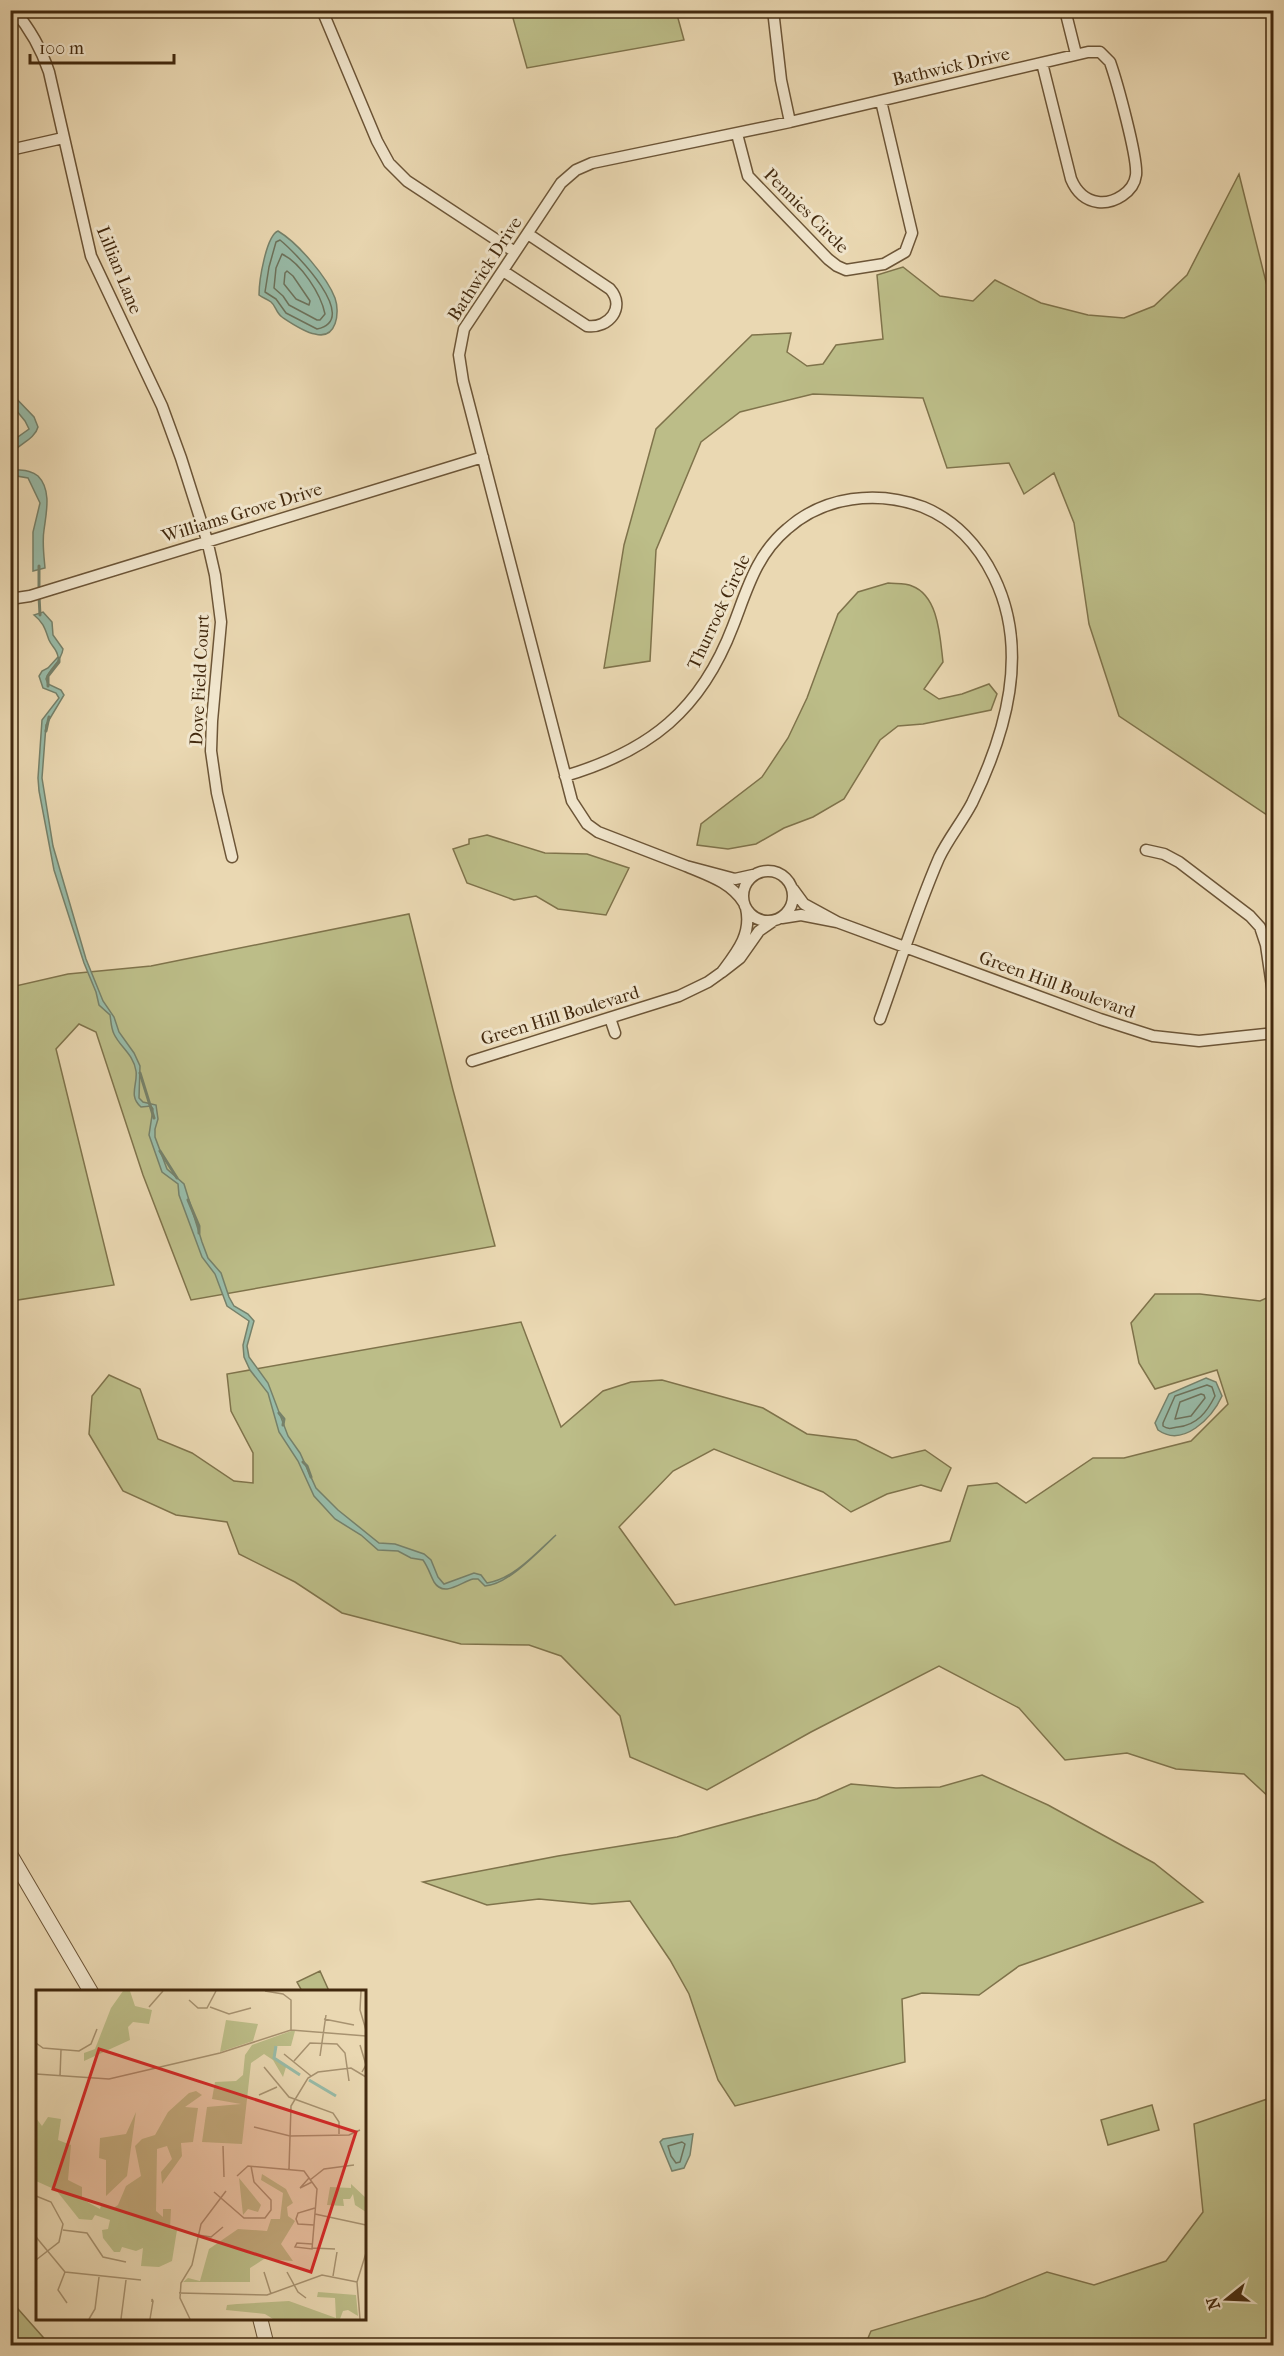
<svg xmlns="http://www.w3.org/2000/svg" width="1284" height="2356" font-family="'IM FELL French Canon',serif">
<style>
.green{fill:#bcbd88;stroke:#7f734b;stroke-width:1.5}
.water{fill:#98bba8;stroke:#76816a;stroke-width:1.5}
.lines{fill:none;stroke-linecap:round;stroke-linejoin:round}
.shore{stroke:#6d725b;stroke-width:1.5}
.stream{stroke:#76816a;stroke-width:3}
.minor-casing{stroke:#6c5537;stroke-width:13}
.tertiary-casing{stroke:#6c5537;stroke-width:16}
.minor{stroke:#f1e6cd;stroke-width:10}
.tertiary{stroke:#f1e6cd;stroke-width:14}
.labels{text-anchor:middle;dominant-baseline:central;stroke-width:6;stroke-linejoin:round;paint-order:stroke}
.street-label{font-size:18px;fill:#42290e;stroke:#f1e6cd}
.inset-river{fill:none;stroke:#98bba8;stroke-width:3}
.inset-road{fill:none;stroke:#a79270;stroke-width:1.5}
.view{fill:#d62828;fill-opacity:0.15;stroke:#d62828;stroke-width:3}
.inset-edge{fill:none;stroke:#42290e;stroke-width:3}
</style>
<rect width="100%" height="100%" fill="#ead8b2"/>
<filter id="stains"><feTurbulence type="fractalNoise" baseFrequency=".00333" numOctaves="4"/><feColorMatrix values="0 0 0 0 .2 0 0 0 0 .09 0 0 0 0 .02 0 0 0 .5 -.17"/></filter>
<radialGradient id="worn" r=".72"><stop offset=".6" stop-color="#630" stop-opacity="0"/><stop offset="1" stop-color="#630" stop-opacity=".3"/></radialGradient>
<!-- green -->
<path class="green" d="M511,11h165l8,29 -157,28z
M1239,174l35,140 -1,505 -154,-103 -30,-92 -15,-101 -20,-50 -30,21 -15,-31 -62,5 -24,-70 -110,-4 -73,18 -39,30 -45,108 -6,111 -46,7 20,-123 32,-116 96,-94 39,-2 -4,19 20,14 16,-2 13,-19 47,-6 -6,-64 26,-8 37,29 33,5 22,-21 46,23 47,12 36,3 30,-12 33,-31z
M888,583c7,1 17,0 24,3 27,10 28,52 31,76l-19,27 15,10 23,-5 27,-10 8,10 -6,16 -68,14 -25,2 -18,14 -36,59 -31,18 -29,11 -28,16 -28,5 -31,-4 4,-21 61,-47 26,-39 19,-40 31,-84 20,-22z
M487,835l58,18 42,1 42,14 -23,47 -48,-6 -22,-13 -22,4 -47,-17 -14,-34 16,-5v-5z
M409,914l44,176 42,156 -304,54 -48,-125 -47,-143 -17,-8 -23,25 58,236 -103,16v-314l57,-13 83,-8z
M1155,1294h45l60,7 13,-6v506l-29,-27 -68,-5 -49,-16 -62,7 -46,-52 -80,-42 -128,66 -104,58 -77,-33 -10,-41 -59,-60 -32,-11 -68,-1 -119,-31 -47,-31 -56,-28 -12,-32 -51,-7 -53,-24 -34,-57 3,-38 17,-21 31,14 18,50 34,14 42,28 19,2v-30l-22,-42 -4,-37 294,-52 40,105 42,-36 28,-9 31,-2 101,28 44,26 49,6 36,18 33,-8 26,18 -10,23 -20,-6 -34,9 -36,18 -28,-20 -109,-43 -41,22 -54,56 56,78 275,-64 18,-55 29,-3 29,20 67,-45h31l67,-17 37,-37 -11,-34 -62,19 -16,-26 -8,-40z
M982,1775l66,30 106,58 49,39 -184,64 -40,29 -57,-2 -20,6 3,63 -170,44 -17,-26 -29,-86 -19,-34 -40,-59 -38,3 -53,-5 -52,6 -64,-23 135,-26 119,-19 140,-38 34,-15 45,4 44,-1z
M320,1971l9,20h-27l-5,-9z
M1273,2097v248h-408l6,-14 114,-34 62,-25 47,13 72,-24 37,-49 -9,-88z
M1152,2105l7,25 -51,15 -7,-25z
M10,2301h1l39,44h-39z"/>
<!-- water -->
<path class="water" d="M278,231c20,12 49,46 57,67 5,14 2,42 -20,36 -11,-2 -24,-11 -33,-17 -6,-4 -6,-11 -11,-15 -4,-3 -8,-4 -12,-7 0,-14 7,-59 19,-64z
M11,393l23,24 4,10c-3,12 -19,17 -27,27v-12l18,-13 -4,-8 -14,-17z
M11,469c9,2 19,0 27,7 14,14 8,38 6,54 -2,12 0,26 1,38l-12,3v-39l7,-29 -12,-25 -17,-3z
M43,612l9,10 1,13 10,14c-2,14 -13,18 -17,30l2,5 13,6 3,5 -18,30 -4,53 11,68 33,113 17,42 11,16 5,15 15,21 6,13 -1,32 4,4 13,3 2,14 -3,10v8l12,32 17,15 18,58 6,16 13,15 8,24 5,9 14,8 6,7 -7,25 2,11 19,26 20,53 12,17 16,35 22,22 41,33 16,1 29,10 7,6 7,17 6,7 30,-11 7,2 6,8c27,-4 50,-31 69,-48 -16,15 -48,50 -71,51l-7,-7h-5c-12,3 -29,19 -39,3 -4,-8 -6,-15 -11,-22l-12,-2 -13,-7 -20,-1 -17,-15 -26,-16 -21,-23 -16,-35 -19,-29 -11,-39 -18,-23 -6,-13 -1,-12 6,-24 -22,-15 -12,-32 -13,-17 -23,-62 -1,-11 -16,-12 -13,-37 4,-26 -2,-3 -10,1c-13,-11 -3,-23 -5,-36 -2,-16 -16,-24 -22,-37 -3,-6 -3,-13 -4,-19l-11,-10 -3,-13 -12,-29 -30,-93 -15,-79 -1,-13 4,-58 17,-22 -3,-5 -13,-5 -4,-12 3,-5 6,-3 10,-11c-1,-8 -6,-10 -9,-17 -4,-11 -5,-17 -15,-25z
M1206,1378l10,4 6,14c-10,22 -39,52 -64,34l-3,-7 14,-29z
M693,2134l-3,21 -6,13 -12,3 -12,-29 3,-3z"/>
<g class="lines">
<!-- shore -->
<path class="shore" d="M280,240c15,12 82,80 37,89l-31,-16 -10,-14 -11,-7 4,-25 7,-25z
M282,254c19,9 39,40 43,60l-5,6h-3l-28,-15 -6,-9 -9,-8 2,-20z
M287,271l6,5 17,25 -1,4 -13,-6 -12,-15 1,-11z
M1207,1385l5,2 3,9c-8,16 -18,29 -37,31 -7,1 -9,3 -15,-1v-3l12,-27z
M1201,1394l3,1 1,3 -14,18 -16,3 5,-17z
M682,2142l3,2 -5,18 -4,1 -5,-7 -3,-10z"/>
<!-- stream -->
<path class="stream" d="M39,589v-23
M39,596l1,19
M48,686v-10l11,-14v-4
M46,731l3,-14
M140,1073l14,45
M160,1151l17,27
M188,1200l11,26v7
M279,1413l5,6 -1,6
M303,1462l4,4 4,11"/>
<!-- minor casing -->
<g class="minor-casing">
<path id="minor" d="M14,10c17,20 27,38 35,62l42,184 71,150 19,52 26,82 8,35 6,47 -9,99 -1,30 6,42 15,64
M322,10l55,131 12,22 18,18 108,71
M773,10l8,70 9,42
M1065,10l11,44
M737,134l11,42 80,83 9,7 9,4 38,-6 21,-12 7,-19 -31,-132
M10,150l53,-12
M503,271l84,55c22,3 39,-19 23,-37l-82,-55
M10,599l20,-3 453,-139
M565,776c85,-25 136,-66 168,-150 14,-36 23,-71 54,-97 37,-33 90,-39 136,-22 32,13 56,39 71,70 36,74 12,156 -22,226 -10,19 -24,36 -33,55 -23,53 -40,108 -59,161
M1146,850l18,4 15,8 71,54 10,11 6,18 8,55
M686,866l-88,-34 -11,-8 -15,-23 -109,-420 -4,-26 5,-26 97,-146 15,-13 16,-7 198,-41 298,-70h12l10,10c7,20 28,96 26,113 -2,17 -22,29 -38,27 -14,-2 -22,-11 -27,-23l-29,-116
M743 896a25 25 0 1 1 50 0a25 25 0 1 1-50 0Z
M744,903c-13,-21 -37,-28 -58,-37l49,13 18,-4
M746,908c6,26 -9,44 -24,64l18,-14 19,-27 13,-9
M782,918l19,-3 36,7 -33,-18 -11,-15
M837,922l263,97 53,17 46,5 75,-8
M610,1018l5,15
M472,1061l207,-65 29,-14 14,-10"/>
</g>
<!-- tertiary casing -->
<g class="tertiary-casing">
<path id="tertiary" d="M10,1854l81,138
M260,2318l7,28"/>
</g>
<!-- minor -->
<use href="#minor" class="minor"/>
<!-- tertiary -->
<use href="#tertiary" class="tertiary"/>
</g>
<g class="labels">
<!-- street labels -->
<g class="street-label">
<text transform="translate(951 67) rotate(-13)">Bathwick Drive</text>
<text transform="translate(806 211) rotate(45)">Pennies Circle</text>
<text transform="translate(485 269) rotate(-57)">Bathwick Drive</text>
<text transform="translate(119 270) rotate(68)">Lillian Lane</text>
<text transform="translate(242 513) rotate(-17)">Williams Grove Drive</text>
<text transform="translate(719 612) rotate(-65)">Thurrock Circle</text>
<text transform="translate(200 680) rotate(-87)">Dove Field Court</text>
<text transform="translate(1057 985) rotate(20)">Green Hill Boulevard</text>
<text transform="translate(560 1016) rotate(-17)">Green Hill Boulevard</text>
</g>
</g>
<!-- overview -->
<g transform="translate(36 1990)">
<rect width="330" height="330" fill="#ead8b2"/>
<path d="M87,1h7l5,15 17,4 -3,14 -16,-2 -5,5 2,13 -46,21v-8l11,-4 16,-41zM190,30l32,4 -5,17 -33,11zM255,41h4l-4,15h-14l-4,11 13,10 -3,10 -10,-17 -9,-6 -13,9 -9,81 -40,-2 5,-35 34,-3 -29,-5 3,-17 21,-1 7,-6 2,-20 7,-10zM160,101l6,4 -17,12 13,1 -5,34 -12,1 1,13 -20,28 -1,-12 11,-13 -5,-13 -10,3 -1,62 7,6v-8h8l-1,20 7,1 -5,31 -13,6 -18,-1 2,-18 -7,3 -14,-4 -2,5h-6l-11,-14 -1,-8 6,-1 2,-9 -15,-5 -3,5 -13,-1 -23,-29 -20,-9v-63l6,8 6,-9 13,2 -3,21 13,5 -3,35 14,7v12l18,10 1,-4 11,4 6,-4 8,-19 15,-10 -6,-30 7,-7 13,-4 13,-23 21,-19zM100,122l-9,64 -21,20v-36l-7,-2 1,-20 26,-4zM226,184l24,15 7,14 -6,4 1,9 7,5 -14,23 12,17 -29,-2 -14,9v14h-67l5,-4 12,3 9,-32 29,-20 29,2 4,-12h9l3,-26 -22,-13zM203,188l22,27 -3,7 -10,-3 -5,6zM315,194l15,14v14l-11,-7 -2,-11 -3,5h-7l1,7 -17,-1 3,-18 21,1zM282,302l38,3 2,21 -10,-6 -5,1 -3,8h-67l-8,-5 -39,-4 1,-5 10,-1 52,-3 47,17 -1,-20 -18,-1z" fill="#bcbd88"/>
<path class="inset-river" d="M240,56l-2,12 26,17M273,90l27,16"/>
<path class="inset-road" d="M229,1l18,3 8,6v30M325,1l-1,19 6,20M153,10l9,8h9l9,-17M113,17l14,-16M174,17l19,7 22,-6M288,29l30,6M0,53l7,5 36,3 12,-7 6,-15M324,55l6,20 -4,7M248,64l27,22M284,66l6,-41M258,71l16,-18 27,1 8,9 4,28M228,77l25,30 44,16 6,9v12M0,84l73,5 111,-26 71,-23 75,6M24,86l1,-26M223,105l18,-8M218,137l36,9 59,-1 11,-5M187,156l1,31M253,179l2,-63 17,-28 10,-6 33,-4 15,9M201,186l11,-10 56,5 13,18 -5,60 -17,-2 2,-4 15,1M273,188l-9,10 12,-6M274,190l14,-11 30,-4M178,202l30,26h21l6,-8v-10l-17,-18 -3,-16M0,206l15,6 12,22 -4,18 -23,18M279,224l51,11M278,235l-16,-1 -2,-5 2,-6 17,-5M27,240l24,3 16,24 23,5M162,245l13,2 12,-10M0,247l29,35 76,8M276,258l23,1M29,282l-7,18 9,13M228,282l7,22M251,282l11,20 8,6M297,286l4,-24M143,303l88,2 55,-20 35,7M53,329l6,-10 4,-32M85,329l5,-39M114,329l3,-18 -1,-2v3M154,329l-10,-21 1,-15 11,-18 9,-41 25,-33M324,329l-3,-37 9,-29"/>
<path class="view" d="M63,59l257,83 -45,140 -258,-83z"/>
<rect width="330" height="330" class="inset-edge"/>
</g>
<!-- margin -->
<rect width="1284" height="2356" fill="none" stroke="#ead8b2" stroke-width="36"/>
<rect x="12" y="12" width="1260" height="2332" fill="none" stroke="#42290e" stroke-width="3"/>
<rect x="18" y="18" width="1248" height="2320" fill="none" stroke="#42290e" stroke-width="1.5"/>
<!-- north arrow -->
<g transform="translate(1227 2299) rotate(252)" stroke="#f1e6cd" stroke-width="4.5" paint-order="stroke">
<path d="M0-4.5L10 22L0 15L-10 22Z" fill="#42290e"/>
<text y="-9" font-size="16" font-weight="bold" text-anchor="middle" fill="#42290e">N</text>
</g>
<!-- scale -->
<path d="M30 54v9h144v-9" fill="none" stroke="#42290e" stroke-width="3"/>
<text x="39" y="54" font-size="18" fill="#42290e" stroke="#f1e6cd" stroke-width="4.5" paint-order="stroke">100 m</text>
<rect width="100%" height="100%" filter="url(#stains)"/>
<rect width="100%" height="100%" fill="url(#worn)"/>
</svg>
